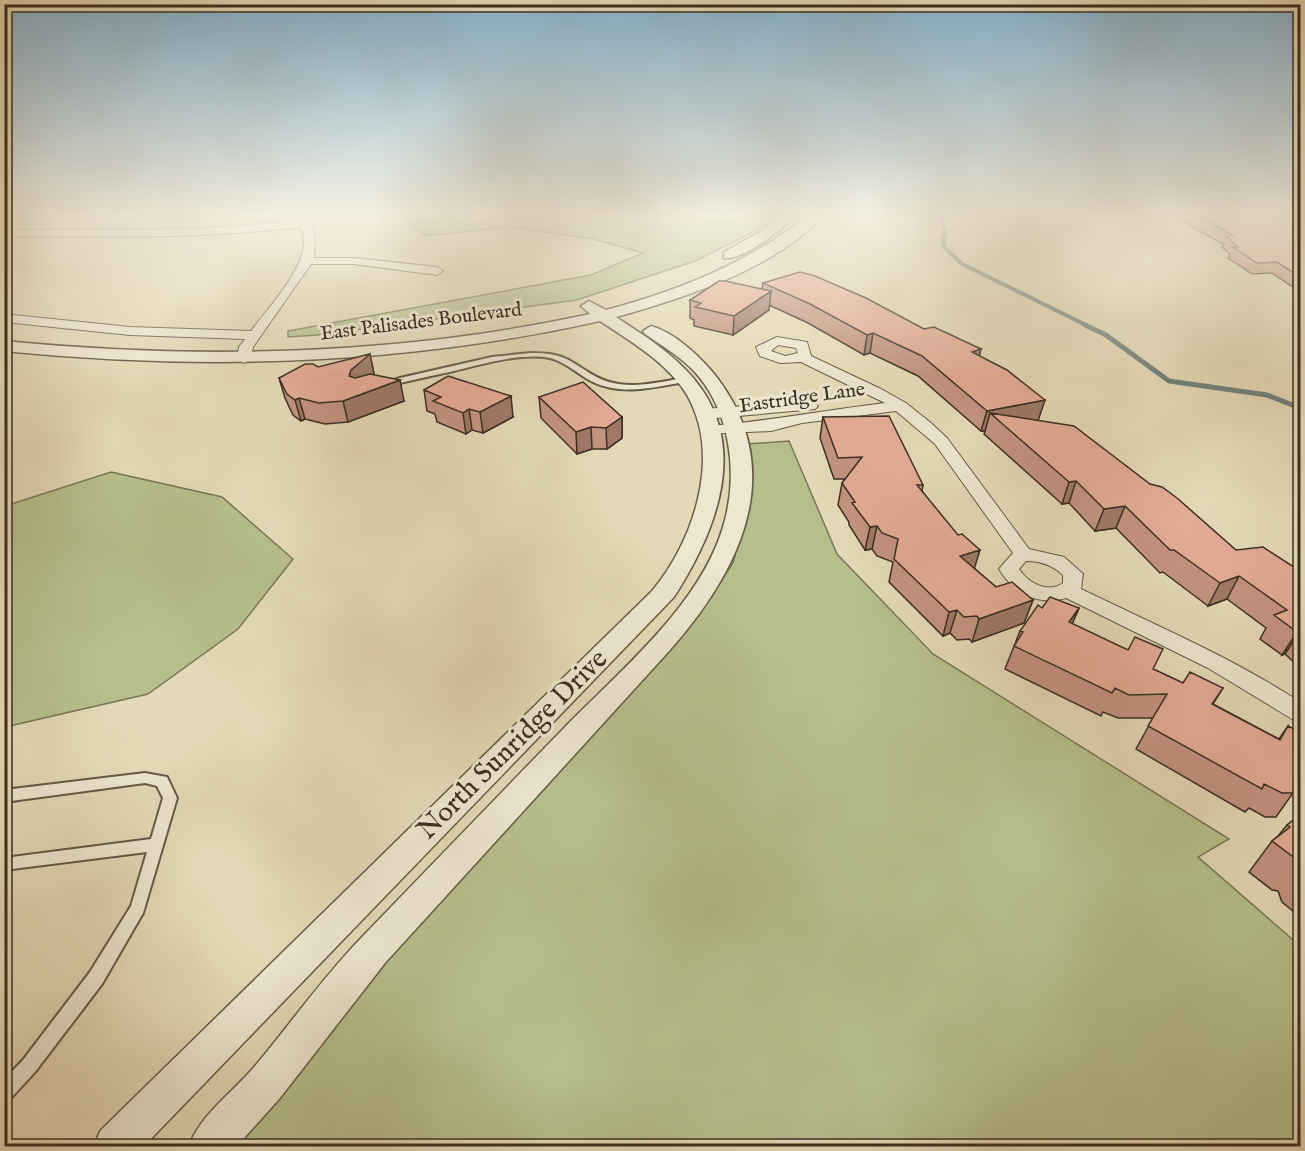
<svg xmlns="http://www.w3.org/2000/svg" width="1305" height="1151" font-family="'IM FELL English',serif">
<style>
.green{fill:#b6bf8c;stroke:#787756;stroke-width:1.5}
.lines{fill:none;stroke-linecap:round;stroke-linejoin:round}
.stream-far1{stroke:#72817b;stroke-width:4}
.stream{stroke:#72817b;stroke-width:5}
.service-casing{stroke:#645a46;stroke-width:4}
.minor-casing{stroke:#645a46;stroke-width:2}
.tertiary-casing{stroke:#645a46;stroke-width:3}
.service{fill:#ede6d0;fill-rule:evenodd}
.minor{fill:#ede6d0;fill-rule:evenodd}
.tertiary{fill:#ede6d0;fill-rule:evenodd}
.wall{fill:#c39380;stroke:#3a2f21;stroke-width:1.5}
.shaded-wall{fill:#9f7868;stroke:#3a2f21;stroke-width:1.5}
.building{fill:#e3ab95;stroke:#3a2f21;stroke-width:1.5}
.labels{text-anchor:middle;dominant-baseline:central;stroke-width:6;stroke-linejoin:round;paint-order:stroke}
.far-street-label{font-size:20px;fill:#3a2f21;stroke:#ede6d0}
.near-street-label{font-size:28px;fill:#3a2f21;stroke:#ede6d0}
</style>
<rect width="100%" height="100%" fill="#e4d9b6"/>
<filter id="stains"><feTurbulence type="fractalNoise" baseFrequency=".00333" numOctaves="4"/><feColorMatrix values="0 0 0 0 .2 0 0 0 0 .09 0 0 0 0 .02 0 0 0 .5 -.17"/></filter>
<radialGradient id="worn" r=".72"><stop offset=".6" stop-color="#630" stop-opacity="0"/><stop offset="1" stop-color="#630" stop-opacity=".3"/></radialGradient>
<!-- green -->
<path class="green" d="M402,215h374l-25,18 -56,28 -118,39 -260,35 -29,2v-6l303,-56 52,-22 -50,-14 -82,-12 -86,9z
M789,441l48,113 96,100 296,185 -31,18 102,89v200h-1067l172,-209 297,-328 31,-46 10,-38 3,-81z
M111,472l111,25 71,62 -55,70 -90,65 -143,33v-221z"/>
<g class="lines">
<!-- stream-far1 -->
<path class="stream-far1" d="M941,215l4,16 -2,15 19,18 126,62"/>
<!-- stream -->
<path class="stream" d="M1085,325l21,10 63,46 98,14 33,13"/>
<!-- service casing -->
<g class="service-casing">
<path id="service" d="M531,353c15,0 28,1 41,9 12,7 23,16 37,20 24,7 51,0 75,-4l4,2 -4,2c-29,5 -62,14 -91,0 -16,-8 -30,-23 -49,-25 -35,-3 -70,10 -104,17 -18,4 -36,8 -54,12l-4,-2 18,-6 92,-21z
M145,773l22,4 10,21 -34,115 -41,71 -67,88 -25,27 -6,3v-22l19,-20 67,-88 41,-66 16,-54 -143,18v-12l147,-19 12,-41 -6,-12 -12,-3 -141,19v-12z"/>
</g>
<!-- minor casing -->
<g class="minor-casing">
<path id="minor" d="M296,215h10c9,17 10,22 8,43h40l83,9 6,4 -6,4 -83,-11h-43l-58,83 -2,12 -7,4 -7,-4 2,-12 6,-8 -115,-4 -126,-13v-8l126,13 121,4c19,-26 65,-72 50,-104 -98,12 -197,10 -297,9v-6l189,-1 105,-8z
M777,337l30,5 4,14 70,33 25,14 25,20 16,15 82,111 35,8 19,17 -2,15c74,36 150,68 219,113v20l-8,-3 -84,-51 -142,-70c-28,8 -53,-5 -67,-29l14,-16 -78,-109 -39,-33 -94,12 -31,8 -67,3 -2,-3 8,-5c59,-5 116,-16 175,-23l-84,-41 -21,1 -20,-7 -4,-9zM778,345l18,3 2,5 -13,3 -14,-5zM1026,561c15,0 26,4 37,14v8c-15,11 -35,0 -44,-14z
M810,401l8,5 -3,3 -110,10 -8,-5 8,-5z"/>
</g>
<!-- tertiary casing -->
<g class="tertiary-casing">
<path id="tertiary" d="M782,215h14c-11,13 -56,47 -72,43v-6l34,-19z
M809,215h14c-45,53 -142,84 -207,102 32,21 66,42 87,74 44,66 9,147 -29,206l-530,549h-50l6,-15 552,-540c42,-50 70,-135 35,-196 -19,-32 -57,-54 -87,-74 -196,44 -396,50 -596,30v-10c196,19 393,15 586,-27l-9,-8 8,-5 17,9c74,-20 142,-47 203,-95z
M651,326c24,6 53,34 67,53 71,95 20,194 -48,271l-285,313 -105,135 -43,48h-48c11,-31 45,-55 66,-80 36,-43 69,-90 108,-130 67,-70 134,-139 201,-208 56,-57 136,-123 159,-201 16,-52 8,-118 -31,-158 -14,-14 -31,-24 -47,-35l-2,-3z"/>
</g>
<!-- service -->
<use href="#service" class="service"/>
<!-- minor -->
<use href="#minor" class="minor"/>
<!-- tertiary -->
<use href="#tertiary" class="tertiary"/>
</g>
<!-- wall -->
<path class="wall" d="M1171,215h129v76l-3,-1 -25,-17 -20,1 -24,-16 2,-4 -8,-7 1,-3z
M763,283l161,46 57,20 -2,7 59,64 198,130 64,21v97l-15,-14 -3,1 -22,-16 6,-11 -39,-29 -19,7 -45,-34 -3,1 -44,-45 -21,3 -26,-28 -7,1 -78,-70 1,-3h-4l-63,-55 -48,-23 -6,2 -56,-32 -39,-18v5l-36,25 -39,-9v-6l-4,-2v-18l72,-11z
M370,354l4,20h-1l31,27 -56,21 -23,2 -20,-5 -4,2 -8,-6 -8,-17 -6,-20z
M424,390l89,27 -30,16 -11,-3 -6,4 -29,-12 -2,-8 -8,-3z
M539,397l83,20v21l-15,11h-15l-15,5 -36,-36z
M823,417l100,68 -1,6 52,77 22,19 37,13 -9,23 -52,19 -3,-3 -12,1 -7,-7 -7,3 -54,-54 4,-20 -16,-6 -5,-7 -7,1 -16,-25v-3l-11,-17 4,-22 3,-4h-11l-14,-41z
M1042,608h37l-7,16 81,45 30,14 40,5 -10,16 66,35 9,-13 5,67 -17,24h-11l-16,-9 -4,4 -109,-63 17,-31h-35l-15,-6 -2,4 -96,-47 15,-38z
M1300,815v102l-18,-15 -4,-11 -6,-1 -23,-18 23,-31 6,-5 9,-11z"/>
<!-- shaded-wall -->
<path class="shaded-wall" d="M771,291l-2,19 -36,25 1,-19z
M873,333l-3,20 -6,2 3,-20z
M981,349l-5,20 -4,-17z
M370,354l4,20 -18,16 -7,-14 2,-6z
M400,380l4,21 -56,21 -5,-21z
M511,396l2,21 -30,16 -3,-21z
M299,398l6,21 -4,2 -6,-21z
M1045,400l-7,21 -48,-8 -5,18h-4l6,-20z
M469,409l3,21 -6,4 -3,-21z
M622,417v21l-15,11 -1,-21z
M591,427l1,22 -15,5 -1,-22z
M1076,481l-7,22 -7,1 7,-22z
M1125,506l-9,22 -21,3 9,-22z
M877,526l-5,23 -7,1 5,-23z
M980,550l-7,23 -13,-17z
M1239,576l-12,23 -19,7 12,-23z
M1033,600l-9,23 -52,19 7,-23z
M1079,608l-10,23v-9z
M957,610l-7,23 -7,3 6,-24z
M1300,631l-15,23 -3,1 15,-23z"/>
<!-- building -->
<path class="building" d="M1195,215h105v62l-23,-15 -20,1 -24,-16h5l-12,-11 7,-1z
M800,272l15,4 51,22 58,31 10,-2 47,22 -9,3 35,18 38,30 -58,11 -65,-55 -49,-23 -6,2 -57,-31 -47,-21z
M719,281h6l46,10 -37,25 -39,-9 6,-4 -11,-3z
M370,354l-19,16 -2,6 6,2 15,-4 30,6 -57,21 -24,2 -20,-5 -4,2 -8,-6 -8,-16 26,-14h8l5,3z
M448,376l63,20 -31,16 -11,-3 -6,4 -30,-12 8,-4 -17,-7z
M583,382l39,35 -16,11 -15,-1 -15,5 -37,-35z
M990,413l84,13 76,58 12,3 15,11 59,52 27,-3 37,24v61v-1l-3,1 -23,-17 13,-5 -48,-34 -19,7 -46,-33h-4l-45,-44 -21,3 -28,-28 -7,1z
M889,416l34,69h-6l41,50 4,-1 18,16 -20,6 36,31 16,-5 21,18 -54,19 -2,-3 -13,1 -7,-7 -8,2 -55,-53 4,-20 -16,-6 -5,-7 -7,1 -18,-24 3,-1 -13,-19 20,-26 -24,1 -15,-41z
M1050,597l29,11 -10,14 59,28 7,-13 28,12 -10,20 30,14 7,-11 33,16 -11,16 68,36 8,-14 12,6v48l-7,13h-11l-18,-9 -2,5 -114,-63 19,-32 -38,1 -14,-7 -3,5 -98,-47 9,-14 -3,-1 18,-26 4,3z
M1300,815v45l-4,-1 -24,-18 18,-14 -3,-2z"/>
<!-- sky -->
<linearGradient id="sky" x2="0" y2="1"><stop stop-color="#88b6d4"/><stop offset="0.57" stop-color="#f3eede"/><stop offset="1" stop-color="#f3eede" stop-opacity="0"/></linearGradient>
<rect width="1305" height="376" fill="url(#sky)"/>
<g class="labels">
<!-- far-street labels -->
<g class="far-street-label">
<text transform="translate(421 322) rotate(-7)">East Palisades Boulevard</text>
<text transform="translate(802 398) rotate(-8)">Eastridge Lane</text>
</g>
<!-- near-street labels -->
<g class="near-street-label">
<text transform="translate(513 745) rotate(-45)">North Sunridge Drive</text>
</g>
</g>
<!-- margin -->
<rect width="1305" height="1151" fill="none" stroke="#e4d9b6" stroke-width="24"/>
<rect x="6" y="6" width="1293" height="1139" fill="none" stroke="#3a2f21" stroke-width="3"/>
<rect x="12" y="12" width="1281" height="1127" fill="none" stroke="#3a2f21" stroke-width="1.5"/>
<rect width="100%" height="100%" filter="url(#stains)"/>
<rect width="100%" height="100%" fill="url(#worn)"/>
</svg>
